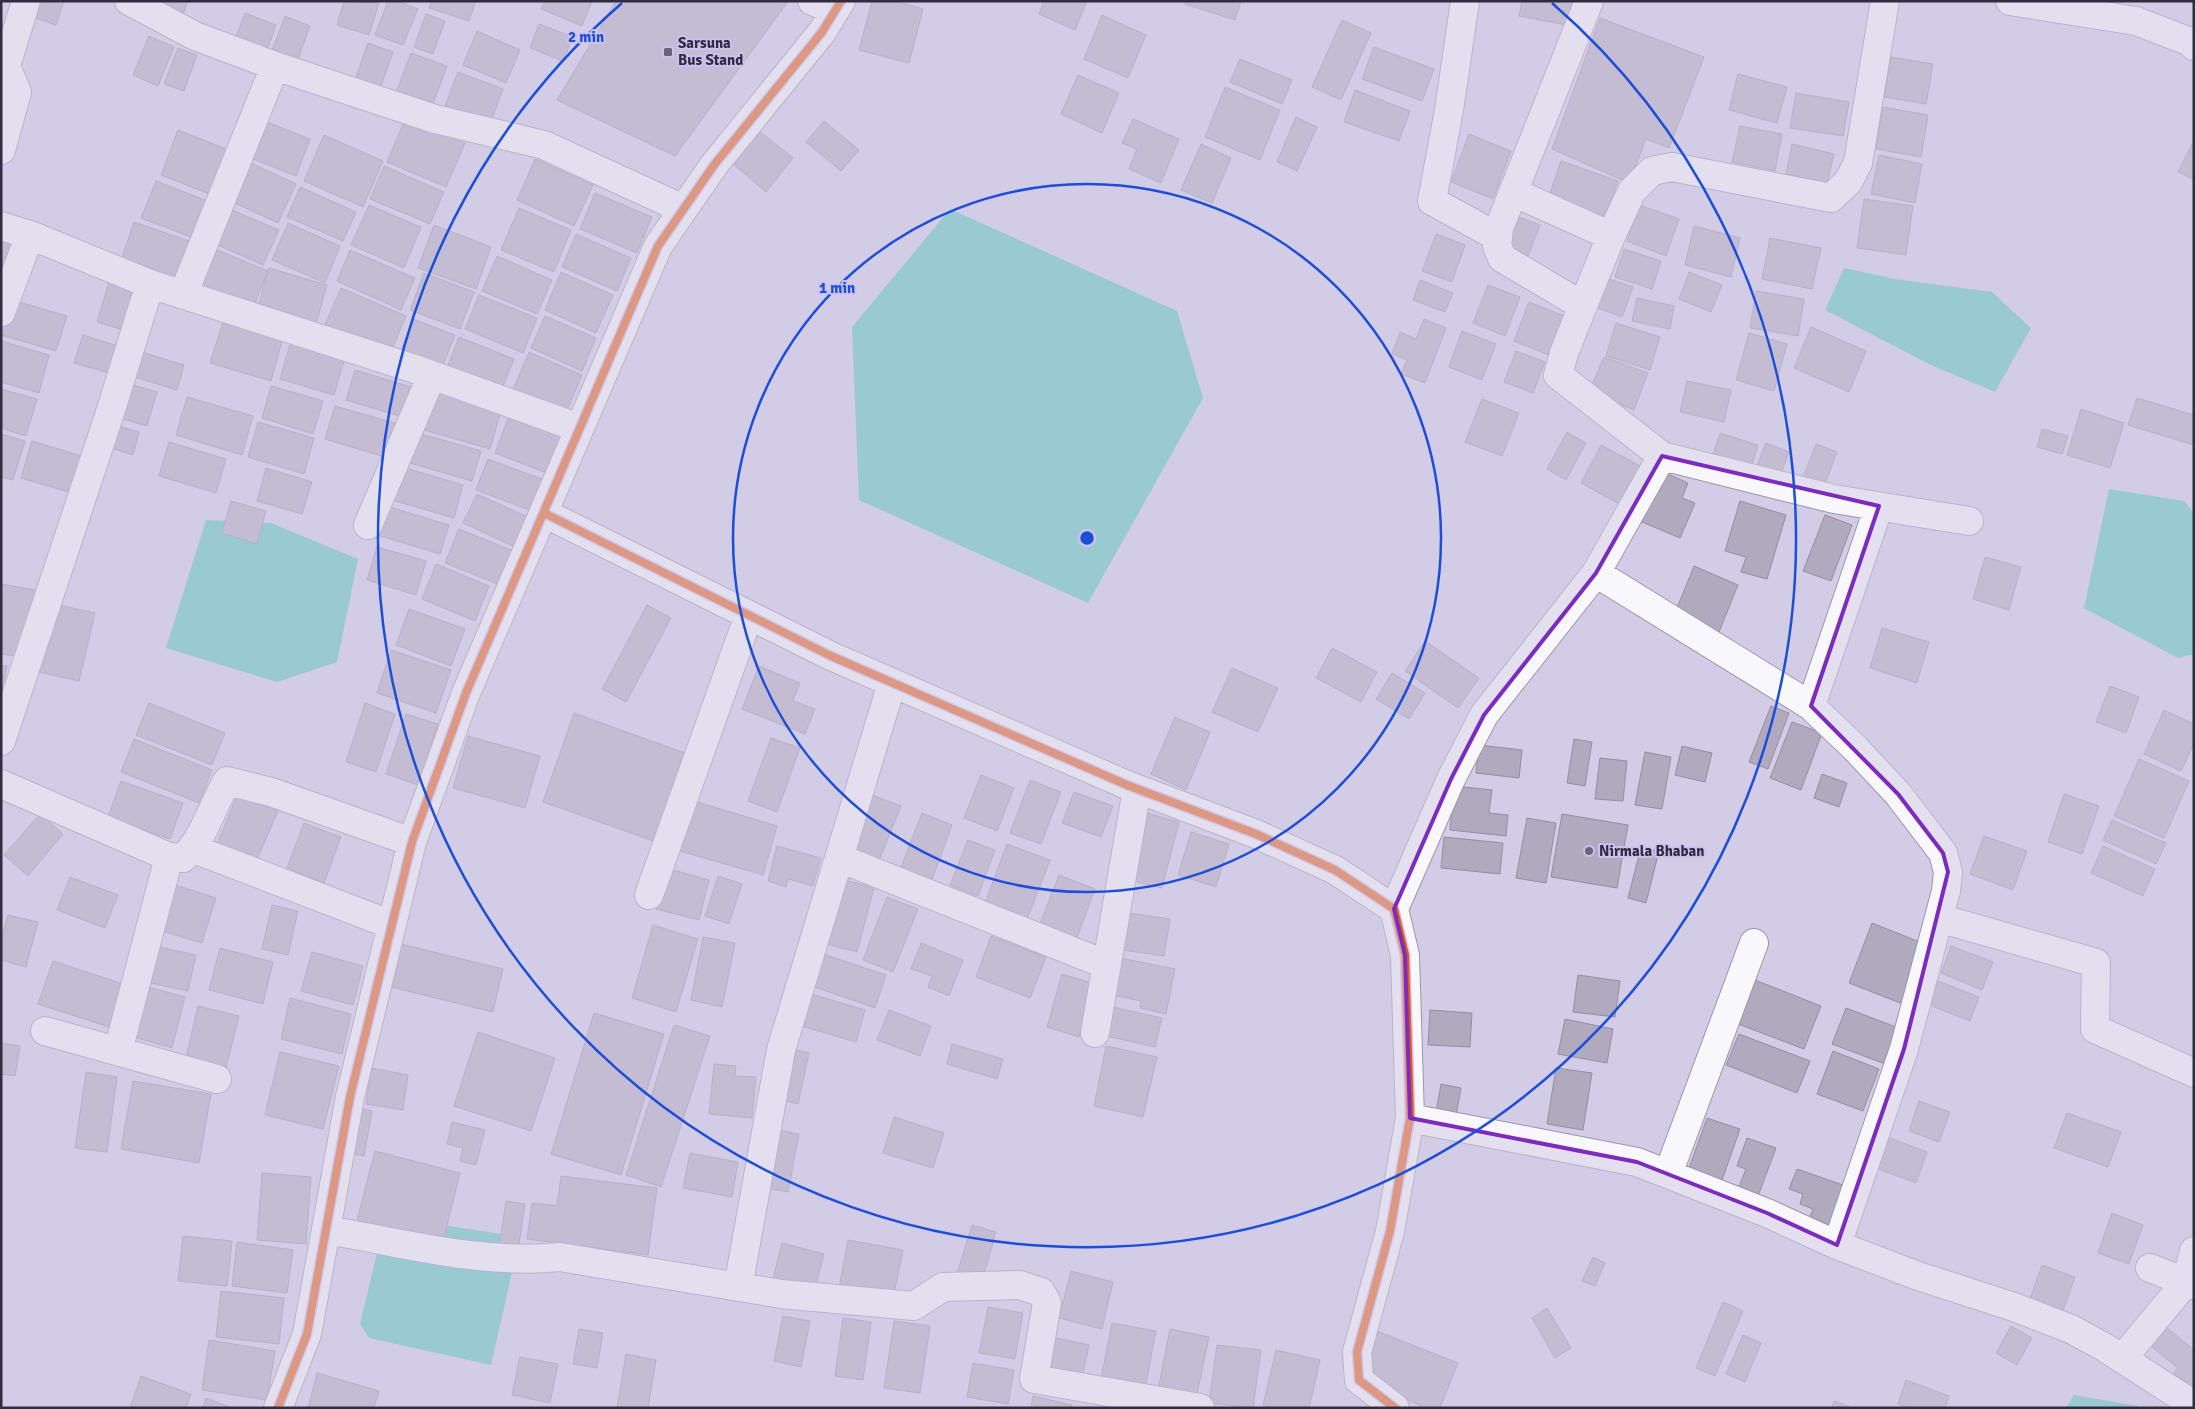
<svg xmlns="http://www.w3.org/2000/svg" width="2195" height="1409" font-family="Signika,sans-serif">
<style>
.water{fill:#52c6b9}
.building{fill:#b1a9bd;stroke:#968da1}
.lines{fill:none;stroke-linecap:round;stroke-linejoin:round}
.minor-casing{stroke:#9a96a9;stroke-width:30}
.minor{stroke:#f8f7fb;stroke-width:28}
.cycleway-casing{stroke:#cdc1f1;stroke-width:11}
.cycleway{stroke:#e8590c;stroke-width:8}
.marked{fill:none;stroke:#7b2cbf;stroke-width:4;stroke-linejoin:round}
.ring{fill:none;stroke:#1d4ed8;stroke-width:2.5}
.poi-dot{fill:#6a6479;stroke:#cdc1f1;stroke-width:2}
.labels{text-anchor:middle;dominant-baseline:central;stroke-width:4;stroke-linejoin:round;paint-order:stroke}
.poi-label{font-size:15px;font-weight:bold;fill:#312c3f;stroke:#cdc1f1;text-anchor:start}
.centre{fill:#1d4ed8;stroke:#cdc1f1;stroke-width:2.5}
.ring-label{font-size:15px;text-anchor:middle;font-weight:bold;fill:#1d4ed8;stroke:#cdc1f1;stroke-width:4;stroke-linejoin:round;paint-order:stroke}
</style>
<rect width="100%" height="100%" fill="#d3cce6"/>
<!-- water -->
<path class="water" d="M950,209l227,102 26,87 -115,205 -229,-103 -7,-173z
M1844,268l51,11 97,13 39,36 -36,64 -64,-27 -106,-55z
M2109,489l75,12 10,12v141l-16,4 -94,-50z
M206,520l65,3 87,36 -21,103 -60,20 -111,-34z
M386,1216l134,21 -29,128 -122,-27 -9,-14z
M2074,1395l64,11v2h-72z"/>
<!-- building -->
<path class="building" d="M39,1h25l-8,24 -23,-8z
M164,1h24l-7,19 -21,-8z
M344,1l35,2 -10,32 -32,-10z
M388,1h9l21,8 -15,36 -28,-10z
M432,1h44l-7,20 -40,-13z
M545,1h47l-10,25 -41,-17z
M616,1h166l5,2 -112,153 -118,-56z
M872,1h22l29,8 -14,54 -50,-13z
M1044,1h43l-12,29 -36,-16z
M1186,1h55l-6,19 -50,-16z
M1522,1h54l-4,25 -53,-10z
M245,13l31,12 -9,26 -32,-12z
M426,14l19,7 -12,33 -19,-7z
M1102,15l44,20 -18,43 -44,-19z
M285,16l25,10 -13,36 -26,-9z
M1600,18l104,39 -35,91 -23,-9 -17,44 -77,-34z
M1342,20l29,13 -30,67 -29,-13z
M539,24l34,13 -10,24 -33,-13z
M477,31l43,19 -14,33 -43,-18z
M149,36l25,11 -16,39 -25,-11z
M368,43l25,9 -13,37 -25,-9z
M1374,47l60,22 -12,32 -60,-22z
M178,48l19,7 -13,36 -20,-7z
M411,53l36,13 -16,43 -36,-14z
M1891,57l42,7 -7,40 -42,-7z
M1240,59l52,21 -10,24 -52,-22z
M458,72l45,17 -13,35 -45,-18z
M1738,74l49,13 -10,36 -48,-13z
M1078,75l41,18 -17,40 -41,-19z
M1225,87l55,23 -20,50 -55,-23z
M1355,90l55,21 -11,30 -55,-19z
M1796,93l53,9 -6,34 -53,-8z
M1883,107l45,8 -7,42 -45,-8z
M406,117l59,26 -19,44 -59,-25z
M1296,117l21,10 -20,44 -20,-9z
M257,118l53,21 -14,37 -53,-21z
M1133,119l46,20 -18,44 -32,-14 8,-20 -15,-6z
M824,121l35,29 -18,21 -35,-29z
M1740,126l42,8 -7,37 -43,-9z
M178,130l51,20 -17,45 -51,-20z
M759,131l34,27 -27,34 -34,-29z
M1469,134l42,17 -18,48 -42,-17z
M324,135l59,26 -20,46 -59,-26z
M2194,141v39l-16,-8z
M1201,144l30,14 -19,45 -31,-13z
M1792,144l42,10 -7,29 -41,-9z
M1879,155l43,9 -7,39 -44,-9z
M535,159l58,26 -19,41 -57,-26z
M245,160l51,24 -18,39 -52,-24z
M1561,161l57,20 -14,38 -56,-20z
M384,166l60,26 -14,32 -60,-25z
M156,181l54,21 -14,37 -55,-21z
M300,187l56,25 -13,29 -56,-24z
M595,193l57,24 -15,36 -57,-24z
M1864,199l49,7 -7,49 -49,-7z
M369,205l52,22 -17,41 -53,-23z
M1639,205l40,14 -13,37 -39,-15z
M225,207l54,23 -16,35 -52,-23z
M519,208l52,22 -17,42 -53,-22z
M1516,216l24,9 -12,31 -24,-9z
M134,222l58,20 -14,42 -58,-20z
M288,223l52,23 -15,37 -53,-23z
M434,225l57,22 -15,42 -58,-21z
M1694,226l46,12 -9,39 -46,-12z
M576,234l55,24 -14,33 -55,-24z
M1436,234l29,11 -13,37 -30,-11z
M1,236l22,6 -9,31 -13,-4z
M1770,238l51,10 -9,41 -50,-10z
M208,246l60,25 -15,38 -61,-25z
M1624,249l37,12 -9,28 -37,-12z
M350,250l65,28 -14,32 -64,-29z
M497,256l55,24 -15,34 -55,-23z
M269,268l58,17 -11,39 -58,-17z
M561,272l52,23 -17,38 -51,-23z
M1689,272l33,13 -11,27 -32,-13z
M424,273l50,19 -14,37 -50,-19z
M1597,275l36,12 -11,30 -35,-13z
M110,279l33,10 -13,43 -33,-10z
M1420,280l33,13 -8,19 -32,-12z
M1488,285l32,12 -15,39 -32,-13z
M341,288l65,28 -17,40 -65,-29z
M1756,291l48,8 -6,37 -48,-8z
M479,295l58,23 -14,35 -58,-24z
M1637,298l37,8 -4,23 -38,-8z
M9,299l58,17 -11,35 -55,-16v-8z
M1529,302l35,14 -15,39 -35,-14z
M225,316l59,18 -13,47 -61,-18z
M545,316l51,22 -14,33 -51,-23z
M413,319l42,16 -15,37 -41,-15z
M1424,319l22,9 -21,55 -24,-9 6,-14 -15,-6 8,-22 16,7z
M1616,323l44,14 -10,33 -44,-14z
M1811,327l55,24 -17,41 -55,-24z
M1462,331l34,13 -14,36 -33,-13z
M1749,333l38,11 -13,47 -38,-11z
M83,335l44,14 -8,27 -45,-13z
M459,337l55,22 -13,32 -55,-21z
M292,338l54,16 -12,41 -54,-16z
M1,341l48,14 -10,38 -38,-11z
M132,349l52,16 -7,25 -52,-16z
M1516,351l29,11 -12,31 -29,-11z
M529,352l53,23 -17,40 -53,-23z
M1604,357l44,16 -14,37 -45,-18z
M355,370l63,19 -9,30 -63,-19z
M1687,381l44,9 -7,32 -44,-10z
M123,382l34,10 -10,34 -34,-10z
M271,386l52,15 -10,33 -51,-16z
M435,388l67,20 -12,41 -66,-19z
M1,389l36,10 -11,37 -25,-8z
M187,397l66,19 -11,39 -66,-20z
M2137,398l57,17v30l-66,-20z
M1482,399l37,14 -17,43 -37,-14z
M335,406l70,20 -10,34 -70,-21z
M2081,409l43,14 -14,45 -43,-13z
M510,413l54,20 -15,41 -54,-21z
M258,422l56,16 -10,36 -56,-17z
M111,424l28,8 -6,23 -28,-9z
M2042,429l26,7 -6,18 -25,-7z
M1567,432l19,11 -20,37 -19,-11z
M418,433l63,18 -9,30 -62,-18z
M1720,433l38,12 -10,32 -38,-12z
M1,434l24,7 -12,39 -12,-3z
M32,441l50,15 -10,37 -51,-15z
M169,442l57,17 -10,34 -57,-17z
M1766,443l23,9 -12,32 -24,-9z
M1816,444l21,8 -15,39 -21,-8z
M1601,445l43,23 -21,38 -42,-23z
M488,459l56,21 -12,31 -56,-21z
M402,467l61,18 -9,33 -62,-18z
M266,468l46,14 -10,32 -45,-13z
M1663,472l25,11 -6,15 13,5 -15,35 -38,-16z
M477,494l53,24 -13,30 -54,-25z
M231,501l35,10 -9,33 -35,-11z
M1740,501l46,14 -19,64 -26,-7 5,-15 -21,-6z
M383,505l66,20 -9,29 -66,-20z
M1825,515l27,10 -21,56 -28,-10z
M459,529l54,22 -13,34 -55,-22z
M377,547l49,14 -10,34 -49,-15z
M1985,557l36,10 -12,43 -36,-11z
M436,564l53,22 -14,35 -53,-22z
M1694,566l44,19 -19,47 -44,-19z
M1,584l34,6 -12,67 -22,-3z
M54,604l41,9 -16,68 -40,-9z
M647,605l24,13 -45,84 -24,-13z
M409,609l56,20 -14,37 -55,-21z
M1882,628l47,14 -12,41 -47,-15z
M1425,641l54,37 -21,30 -53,-37z
M1332,648l45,24 -16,30 -45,-24z
M391,650l60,20 -15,43 -59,-20z
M1,665l6,1 -6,26z
M759,666l41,17 -7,18 22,8 -10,25 -63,-25z
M1232,668l46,20 -20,44 -46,-20z
M1392,673l33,20 -16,26 -33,-20z
M2110,686l29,11 -13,36 -30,-11z
M149,703l76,30 -13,32 -76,-30z
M365,703l30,11 -19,58 -30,-10z
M1771,706l18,7 -21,56 -19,-7z
M2164,710l30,14v19l-13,28 -37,-17z
M574,713l119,43 -31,88 -119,-42z
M406,714l32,10 -20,61 -32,-11z
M1175,717l35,15 -24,58 -35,-16z
M1792,722l30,11 -21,57 -31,-12z
M468,736l72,20 -15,52 -72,-20z
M771,738l29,10 -23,64 -29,-11z
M134,739l78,31 -13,33 -78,-31z
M1574,739l18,3 -7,44 -18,-3z
M1479,745l43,5 -3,28 -43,-5z
M1682,746l30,7 -7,29 -30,-7z
M1645,752l26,5 -9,52 -27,-4z
M1600,758l27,3 -4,40 -28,-2z
M2139,759l50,22 -25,57 -50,-22z
M1822,774l25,9 -8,24 -25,-9z
M981,775l33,13 -17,43 -33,-13z
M1030,780l31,12 -20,52 -31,-11z
M121,781l62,22 -13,36 -62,-22z
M1454,786l38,4 -3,23 19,2 -2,21 -56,-6z
M1074,792l39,14 -12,31 -39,-14z
M238,794l40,17 -22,51 -39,-18z
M2064,794l35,12 -17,48 -34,-12z
M872,795l29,11 -23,57 -28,-11z
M694,801l83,25 -14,49 -83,-24z
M922,813l30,12 -21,57 -31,-12z
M1147,813l32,9 -17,66 -32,-8z
M40,814l23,20 -35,42 -24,-21z
M1562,814l66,11 -11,63 -66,-11z
M1527,818l29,5 -10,60 -30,-5z
M2112,820l54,23 -10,21 -53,-24z
M304,823l37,14 -17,46 -37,-15z
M1191,832l38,12 -13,43 -38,-12z
M1984,836l43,15 -14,39 -43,-16z
M1444,837l59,6 -3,31 -59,-6z
M968,840l27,10 -17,46 -28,-11z
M1007,844l43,16 -24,62 -42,-16z
M777,846l44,12 -8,28 -25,-7 -2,8 -18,-6z
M2103,846l52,23 -12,27 -52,-23z
M1641,847l18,4 -13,52 -18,-5z
M666,868l43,12 -10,40 -43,-11z
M1059,875l36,14 -20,54 -37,-14z
M718,876l24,8 -13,40 -24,-8z
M70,877l48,18 -13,33 -48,-18z
M841,879l33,9 -17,64 -34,-9z
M169,883l47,15 -14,45 -47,-14z
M887,897l31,12 -25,63 -30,-12z
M272,905l26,6 -10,44 -26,-6z
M1129,913l41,6 -6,37 -41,-6z
M8,915l30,7 -12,45 -25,-7v-20z
M1872,923l53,21 -22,60 -54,-21z
M653,925l45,14 -22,73 -44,-14z
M991,936l55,21 -16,41 -54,-21z
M703,937l32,6 -13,64 -31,-7z
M921,943l42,17 -14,36 -21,-9 4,-11 -21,-7z
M401,944l102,25 -10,43 -102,-25z
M1951,946l42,16 -11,28 -41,-17z
M159,947l37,8 -8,36 -37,-8z
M220,948l53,14 -10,42 -54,-14z
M312,952l51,14 -10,39 -52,-14z
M817,952l69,23 -11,33 -69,-24z
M1120,958l55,11 -9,45 -26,-6 1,-7 -29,-6z
M53,961l73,24 -14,43 -74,-24z
M1062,974l33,10 -16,53 -32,-10z
M1578,975l42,6 -5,36 -42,-5z
M1755,980l66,26 -17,43 -66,-25z
M1938,981l41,16 -9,24 -41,-16z
M144,986l41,11 -13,51 -42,-12z
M808,993l57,17 -9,32 -58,-17z
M290,998l61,16 -9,40 -61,-15z
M198,1006l41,10 -14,55 -40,-9z
M1108,1006l54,12 -7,29 -53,-12z
M1846,1008l55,21 -13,36 -56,-21z
M889,1010l42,16 -11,30 -43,-16z
M1430,1010l42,3 -2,34 -42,-2z
M594,1013l70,21 -43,141 -70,-21z
M1565,1019l48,10 -6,34 -49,-9z
M674,1025l36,11 -49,151 -35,-12z
M478,1032l77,26 -24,73 -77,-25z
M1739,1034l71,27 -13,32 -71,-28z
M1,1043l19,3 -5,30 -14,-2z
M952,1044l51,15 -6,20 -50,-15z
M1106,1046l51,11 -14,60 -49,-11z
M784,1047l25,6 -11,51 -25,-6z
M1833,1051l46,18 -16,42 -46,-17z
M280,1052l59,14 -16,63 -58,-14z
M714,1064l22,2 -1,10 21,1 -4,41 -43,-4z
M371,1068l37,7 -5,35 -37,-6z
M1556,1068l36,5 -9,57 -36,-6z
M86,1072l31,5 -10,75 -32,-4z
M133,1081l78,13 -12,69 -78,-14z
M1441,1084l20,4 -5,28 -20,-4z
M1919,1101l31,11 -11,30 -30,-11z
M354,1107l18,4 -8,45 -19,-4z
M2067,1113l54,19 -13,35 -54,-19z
M894,1117l50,16 -11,35 -50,-15z
M1707,1118l33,11 -19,54 -33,-12z
M452,1122l33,8 -9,35 -16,-4 3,-13 -16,-4z
M771,1129l28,5 -11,58 -28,-5z
M1885,1136l42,16 -11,31 -43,-16z
M1747,1138l29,10 -18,48 -20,-7 8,-20 -9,-3z
M375,1151l85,22 -18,73 -86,-22z
M690,1153l48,9 -6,35 -49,-9z
M1797,1169l46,16 -15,44 -20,-7 5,-13 -13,-5 3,-10 -14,-5z
M262,1173l49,4 -5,67 -49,-4z
M561,1176l96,12 -9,67 -121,-16 5,-36 25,3z
M506,1201l19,3 -7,46 -19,-3z
M2112,1213l31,12 -14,39 -31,-11z
M972,1225l24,7 -14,50 -25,-8z
M183,1236l49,5 -5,45 -49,-5z
M848,1240l55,10 -10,48 -54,-10z
M237,1242l56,8 -6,43 -55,-7z
M782,1243l42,11 -10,39 -42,-11z
M1593,1257l12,6 -10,23 -13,-5z
M2042,1265l33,12 -15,42 -33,-12z
M1071,1271l42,11 -11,47 -43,-11z
M221,1291l63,7 -5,46 -63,-7z
M1723,1302l20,9 -28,65 -19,-8z
M988,1307l35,6 -8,46 -36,-6z
M1547,1308l24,40 -16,10 -23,-40z
M783,1316l27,5 -9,46 -27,-6z
M843,1318l28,4 -8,58 -28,-4z
M894,1321l36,5 -10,67 -36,-5z
M1112,1323l44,8 -11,57 -44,-9z
M2011,1326l21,12 -15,27 -21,-12z
M2166,1327l28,23v44l-23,-17 7,-9 -27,-22z
M579,1329l24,4 -6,35 -24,-4z
M1170,1329l39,8 -13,61 -38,-8z
M1377,1331l81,32 -18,45h-15l-48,-23 -9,-33z
M1743,1335l18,8 -16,39 -19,-8z
M1052,1337l37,8 -7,33 -37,-8z
M209,1340l66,11 -8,49 -65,-10z
M1217,1345l44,5 -8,58 -44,-5z
M1276,1350l44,10 -11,48h-36l-10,-3z
M626,1354l30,6 -8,48h-31z
M520,1357l38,7 -8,39 -38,-8z
M973,1363l41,7 -6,34 -41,-7z
M317,1373l62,18 -5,17h-66z
M141,1376l50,18 -5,14h-56z
M1906,1380l43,16 -4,12h-35l-12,-4z
M1033,1396l39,9 -1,3h-40z
M206,1398l26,10h-29z
M1834,1401l19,7h-21z"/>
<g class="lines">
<!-- minor casing -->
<g class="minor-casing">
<path id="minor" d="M129,1l66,35 80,30 160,53 109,26 139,64
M812,1l23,9
M1465,1l-16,109 -17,91 66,36
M2010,1l126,20 52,20 6,5
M1,150l16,-58 -11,-26 20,-65
M1513,192l98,44
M1,226l29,9 120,49 265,85 164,59
M183,295l92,-229
M1583,306l-81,-48 -5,-12 2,-18 90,-227
M1,312l29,-77
M1662,456l172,43 135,22
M544,513l287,143 296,129 129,49 79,36 59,39 11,46 5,163 -20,113 -33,121 2,28 36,28
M368,525l64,-150
M1596,573l215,133 44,42 43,46 45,59 5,19 -2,19 -42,158 -67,196
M1811,706l68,-200
M1,741l108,-325 41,-132
M1,784l168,73 14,1c20,-18 30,-53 44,-77l44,11 141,50
M194,849l198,76
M839,858l268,107
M649,895l100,-280
M1394,909l57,-130 33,-64 112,-142 66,-117 -104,-81 6,-22 47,-117 21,-45 20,-20 20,-4 159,31 17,-16 10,-19 27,-162
M1939,918l157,45 -1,66 99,44
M45,1031l172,48
M1095,1033l42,-244
M118,1051l51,-194
M1410,1118l227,44 130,51 70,32 81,31 96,31 57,22 33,18 90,58
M1668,1174l86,-231
M327,1230c76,13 156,35 233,27l221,37 133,12 29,-19 77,-2 21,7 6,11 -13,76 166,29
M2150,1268l44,17
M738,1287l43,-237 111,-367
M2122,1359l64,-77 8,-31
M278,1408l29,-74 43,-237 62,-255 54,-149 192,-447 56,-81 108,-133 19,-31"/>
</g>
<!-- minor -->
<use href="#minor" class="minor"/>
<!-- cycleway casing -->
<g class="cycleway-casing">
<path id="cycleway" d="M544,513l287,143 296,129 129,49 79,36 59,39 11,46 5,163 -20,113 -33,121 2,28 36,28
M278,1408l29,-74 43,-237 62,-255 54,-149 192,-447 56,-81 108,-133 19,-31"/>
</g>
<!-- cycleway -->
<use href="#cycleway" class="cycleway"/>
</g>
<!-- marked area -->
<path d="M0 0H2195V1409H0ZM1662,456l217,50 -68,200 87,88 45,59 5,19 -44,177 -67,196 -70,-32 -130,-51 -227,-44 -5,-163 -11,-46 57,-130 33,-64 112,-142z" fill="#d3cce6" fill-opacity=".55" fill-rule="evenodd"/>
<path class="marked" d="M1662,456l217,50 -68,200 87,88 45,59 5,19 -44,177 -67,196 -70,-32 -130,-51 -227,-44 -5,-163 -11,-46 57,-130 33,-64 112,-142z"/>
<!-- distance rings -->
<g class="ring">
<circle cx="1087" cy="538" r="354"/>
<path d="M1552 3A709 709 0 1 1 622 3"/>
</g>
<!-- markers -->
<g class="poi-dot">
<rect x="663" y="47" width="10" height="10" rx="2.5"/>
<circle cx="1589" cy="851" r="5"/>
</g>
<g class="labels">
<!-- poi labels -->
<g class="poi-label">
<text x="678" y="43">Sarsuna<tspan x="678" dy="17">Bus Stand</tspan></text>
<text x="1599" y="851">Nirmala Bhaban</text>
</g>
</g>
<circle cx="1087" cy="538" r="8" class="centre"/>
<g class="ring-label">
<text x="586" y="42">2 min</text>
<text x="837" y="293">1 min</text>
</g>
<!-- border -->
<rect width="2195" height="1409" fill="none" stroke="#312c3f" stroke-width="5"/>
</svg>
